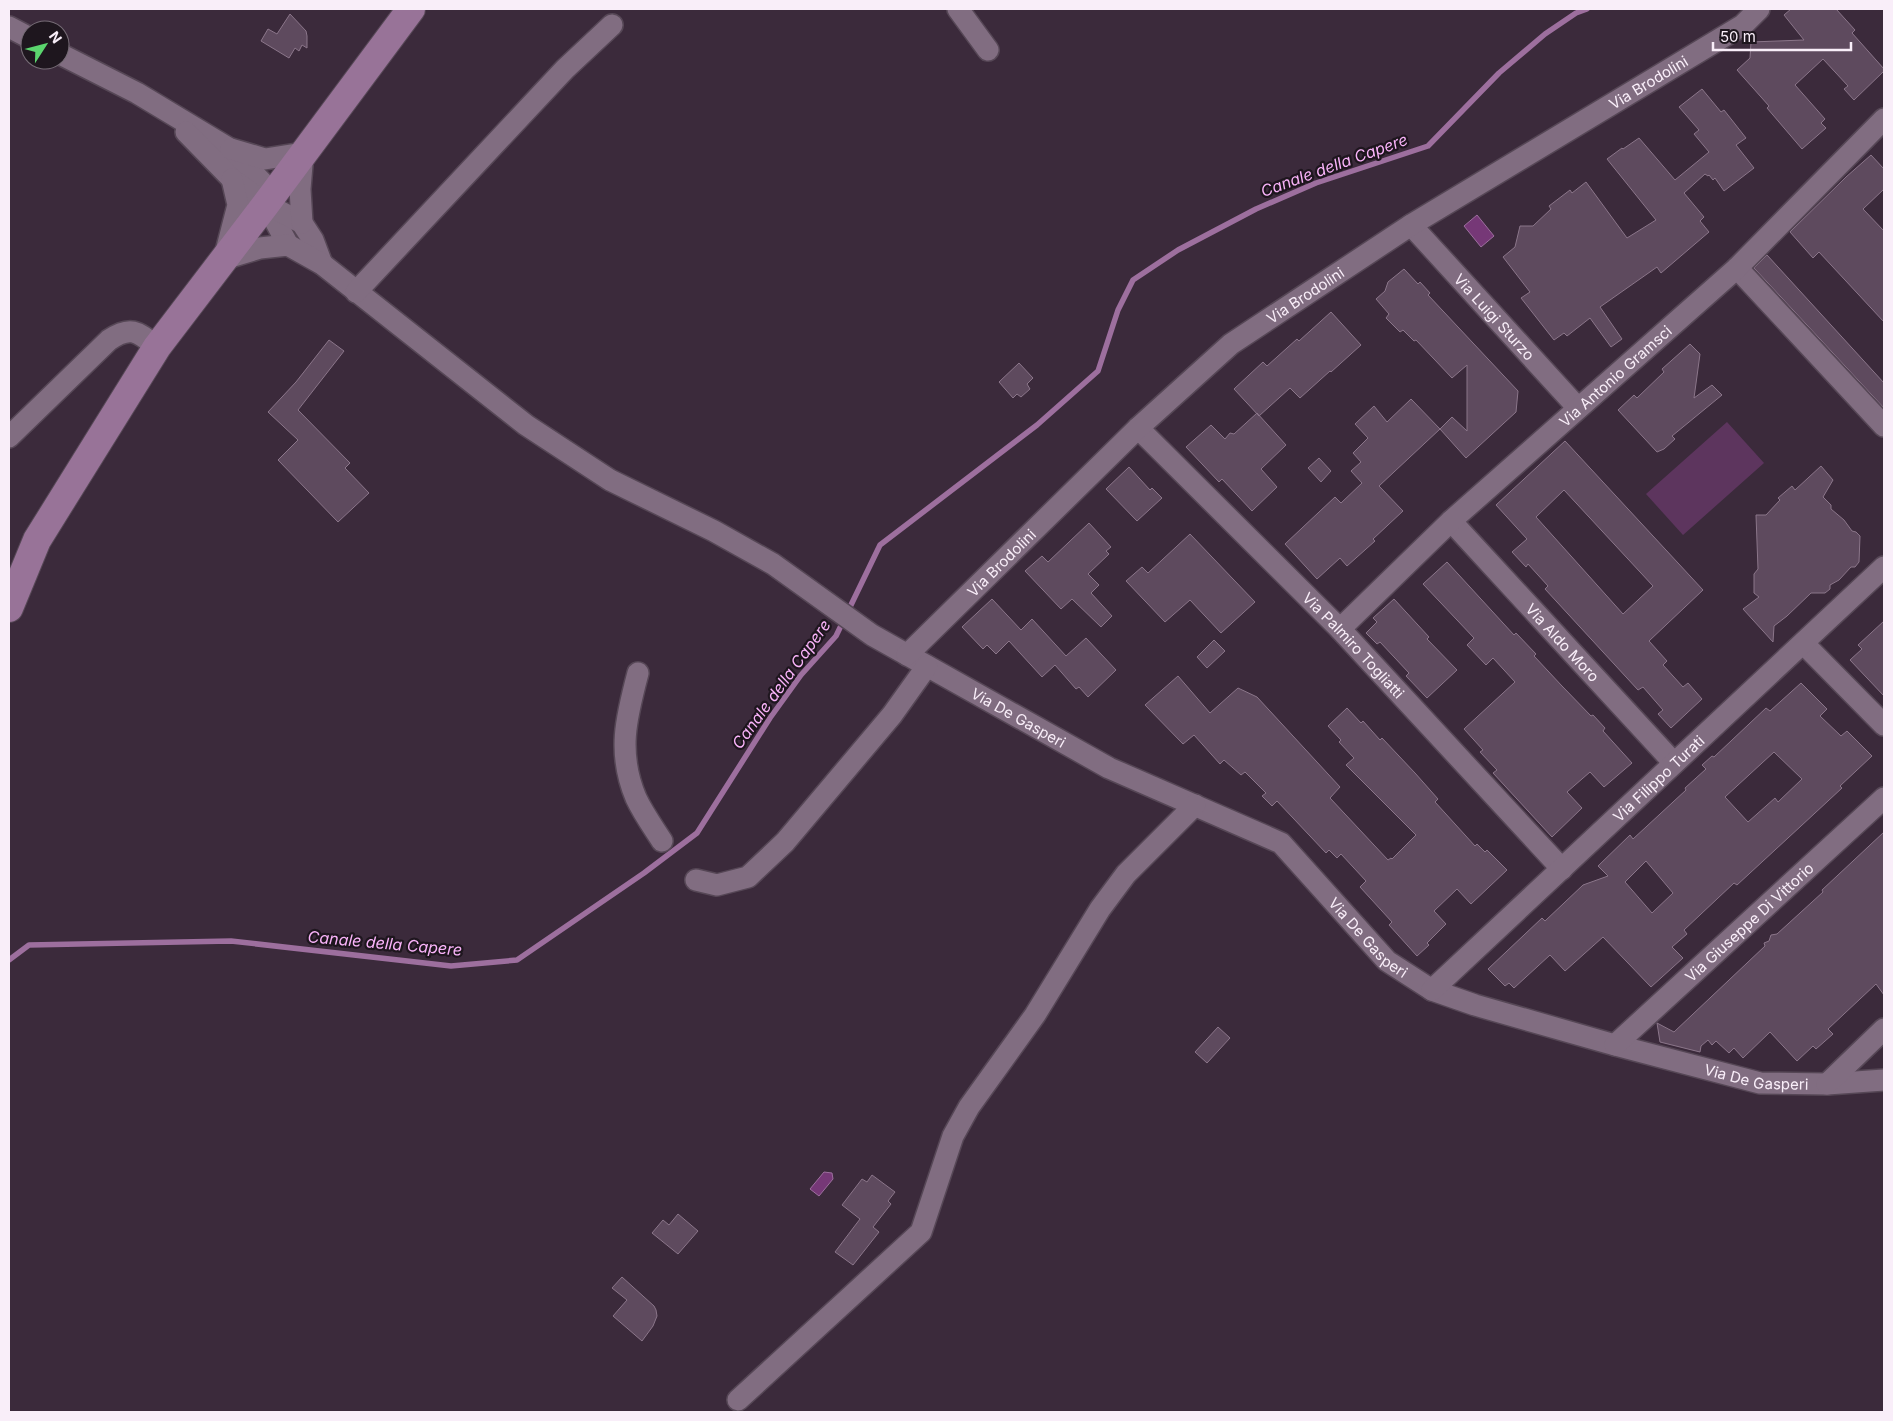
<svg xmlns="http://www.w3.org/2000/svg" width="1893" height="1421" font-family="Inter,sans-serif">
<style>
.green{fill:#5d355e}
.water{fill:#763877;stroke:#9d6f9e}
.lines{fill:none;stroke-linecap:round;stroke-linejoin:round}
.stream{stroke:#9d6f9e;stroke-width:5.5}
.building{fill:#5e4a5e;stroke:#8b768a;fill-rule:evenodd}
.minor-casing{stroke:#564756;stroke-width:24}
.major-casing{stroke:#564756;stroke-width:30}
.minor{stroke:#816d81;stroke-width:21}
.major{stroke:#987398;stroke-width:28}
.labels{text-anchor:middle;dominant-baseline:central;stroke-width:4.5;stroke-linejoin:round;paint-order:stroke}
.street-label{font-size:15px;fill:#f9eef9;stroke:#1e161e}
.water-label{font-size:16px;font-style:italic;fill:#f9b3f9;stroke:#1e161e}
</style>
<rect width="100%" height="100%" fill="#3b2a3b"/>
<!-- green -->
<path class="green" d="M1727,422l37,41 -81,72 -37,-41z"/>
<!-- water -->
<path class="water" d="M1477,215l17,21 -13,11 -17,-21z
M824,1172l8,1 1,6 -14,17 -9,-7z"/>
<g class="lines">
<!-- stream -->
<path class="stream" d="M9,960l20,-15 202,-4 220,25 66,-6 127,-87 53,-40 73,-115 31,-43 35,-39 44,-91 157,-120 61,-54 20,-61 15,-30 45,-30 78,-41 60,-26 112,-37 71,-73 46,-39 31,-21 11,-4"/>
</g>
<!-- building -->
<path class="building" d="M1791,9h45l19,21 -3,3 32,36v2l-30,29 -10,-11 4,-3 -25,-27 -28,26 30,34 -4,4 5,5 -24,21 -35,-41 2,-2 -32,-36 13,-12 1,-16 53,-2 -20,-25z
M290,14l16,17 1,5v12l-5,-3 -3,6 -4,-3 -6,10 -28,-17 7,-12 9,5z
M1702,89l19,23 3,-2 22,28 -10,7 18,23 -30,23 -9,-13 -2,2 -4,-5 -1,1 -3,-2 -21,19 20,24 -4,4 9,11 -48,41 -4,-6 -57,40 22,32 -11,8 -21,-29 -23,18 -3,-3 -10,7 -33,-42 9,-6 -27,-35 12,-10 5,-21h13l18,-17 -2,-3 21,-16 2,3 14,-11 41,56 29,-18 -49,-61 15,-11 1,1 16,-11 36,42 34,-28 -15,-18 5,-4 -20,-23z
M1871,155l13,14v20l-21,20 21,22v91l-65,-70 -6,6 -23,-26 56,-55z
M1767,255l117,128v25l-130,-140z
M1404,269l14,15 2,-2 10,11 -2,2 90,96 -2,21 -50,46 -26,-29 12,-12 15,14v-66l-15,13 -36,-38 -2,1 -11,-11 -3,2 -14,-14 3,-4 -13,-15 9,-8 3,-9z
M1331,312l30,33 -30,27 -1,-1 -30,27 -10,-10 -31,28 -25,-27 29,-27 4,4 30,-27 2,2z
M329,340l15,11 -46,59 52,53 -5,5 24,25 -31,29 -60,-62 20,-20 -30,-28 28,-30z
M1690,344l10,10 -6,44 18,-13 10,10 -50,41 3,3 -11,10 -7,3 -39,-42 16,-15 3,3 27,-26 -2,-3z
M1019,363l14,15 -6,6 3,5 -9,8 -4,-3 -4,4 -14,-16z
M1411,399l29,30 -61,57 24,25 -30,28 2,2 -28,25 -7,-8 -23,21 -32,-35 50,-47 6,6 21,-20 -11,-12 10,-9 -8,-9 15,-15 -13,-14 19,-18 13,16z
M1257,413l29,32 -25,24 16,18 -25,24 -30,-32 -3,3 -33,-35 25,-22 14,14 5,-6 4,1z
M1565,441l138,149 -54,51 18,20 -4,4 20,22 5,-4 14,16 -31,29 -13,-14 5,-4 -20,-23 -5,3 -93,-101 3,-3 -20,-22 -2,3 -14,-15 15,-13 -31,-34zM1564,490l89,96 -30,28 -87,-97z
M1319,458l12,13 -10,11 -13,-14z
M1821,466l12,14 -10,17 8,8v4l13,11 8,11 4,1 4,4 -1,26 -4,5h-4l-12,13 -9,5v4l-5,4h-14l-24,23 -13,10 -1,16 -30,-33 16,-12 -5,-4v-19l4,-5 -2,-54h10l14,-15 -2,-2 14,-12 3,4z
M1129,467l21,23 2,-2 10,10 -25,23 -31,-32z
M1089,523l22,24 -5,4 3,3 -21,20 11,11 -8,8 21,23 -11,11 -29,-28 -11,10 -36,-38 17,-15 6,6z
M1190,534l65,68 -34,31 -31,-33 -25,22 -39,-41 16,-14 6,6z
M1447,562l67,73 2,-2 20,21 -2,2 28,30 29,30 2,-1 12,13 -2,3 29,32 -28,24 -14,-15 -23,20 15,16 -30,29 -59,-64 4,-3 -17,-18 3,-2 -19,-21 51,-47 -22,-24 -7,7 -19,-20 7,-7 -51,-54z
M992,599l29,31 11,-11 34,37 20,-18 30,32 -28,27 -9,-10 -3,2 -21,-24 -13,12 -33,-36 -13,13 -9,-9 -4,4 -21,-22z
M1394,599l35,38 -2,2 30,31 -30,28 -21,-22 3,-3 -29,-31 -3,2 -11,-11 11,-11 -4,-4z
M1884,621v75l-34,-36 12,-11 -4,-4z
M1214,640l11,11 -18,17 -10,-11z
M1178,676l32,37 28,-25 19,9 83,90 -10,11 58,62 3,-2 1,1 24,-24 -70,-70 8,-7 -15,-16 2,-2 -13,-14 19,-18 14,15 2,-2 17,19 2,-2 33,35 23,26 -3,3 40,44 2,-2 8,8 2,-2 20,20 -36,34 -14,-15 -23,22 12,13 -19,19 2,2 -12,11 -28,-31 3,-3 -32,-35 6,-6 -25,-27 -4,4 -8,-8 -3,3 -49,-52 -5,5 -10,-10 4,-3 -21,-21 -4,3 -17,-15 -4,4 -26,-29 -11,9 -38,-39z
M1801,683l26,26 -7,7 21,20 6,-5 25,25 -32,30 2,2 -41,38 -64,59 -3,-2 -50,47 3,4 -15,13 11,11 -32,29 -48,-50 -38,34 -15,-16 -36,33 -5,-5 -4,3 -17,-17 54,-51 3,3 38,-36 25,-9 -10,-10 32,-31 3,4 53,-49 -1,-2 21,-19 -4,-4 10,-9 2,1 52,-49 4,3zM1774,752l28,27 -24,23 -3,-4 -27,24 -23,-25zM1646,861l27,32 -21,20 -27,-31z
M1884,832v163l-8,-11 -48,45 5,5 -17,15 -3,-3 -16,15 -27,-29 -27,26 -9,-10 -5,5 -13,-12 -4,4 -4,-5 -7,6 -1,6 -40,-10 -3,-19 17,9 91,-86 -1,-3 5,-2 2,-6 6,-1 46,-42 -1,-2z
M1218,1027l12,11 -23,25 -12,-11z
M872,1175l23,17 -7,9 3,3 -18,23 6,5 -26,33 -18,-13 25,-33 -18,-14 20,-26 5,3z
M678,1214l20,17 -20,23 -26,-21 11,-13 6,5z
M622,1277l32,29 2,4 1,6 -4,10 -11,15 -29,-25 14,-16 -15,-12z"/>
<g class="lines">
<!-- minor casing -->
<g class="minor-casing">
<g id="minor">
<path d="M958,9l30,41"/>
<path d="M9,27l21,11"/>
<path d="M60,54l77,39 93,56 32,33 4,22 22,41"/>
<path d="M186,132l46,47 34,25 36,19 11,17 9,24"/>
<path d="M231,149l34,10 38,-6 -3,36 2,34"/>
<path id="s1" d="M232,179l6,26 -14,54 36,-11 28,-3 34,19 204,161 84,55 104,51 59,33 99,71 237,133 172,75 106,118 45,29 43,15 140,40 145,38 67,1 57,-4"/>
<path id="s2" d="M1411,225l167,183"/>
<path d="M1737,268l147,158"/>
<path d="M356,292l209,-223 47,-44"/>
<path id="s3" d="M1138,428l202,201 222,240"/>
<path d="M9,437l100,-97c22,-15 29,-8 48,7"/>
<path id="s4" d="M1451,521l223,242"/>
<path id="s5" d="M1340,629l111,-108 286,-253 147,-149"/>
<path d="M1804,644l80,81"/>
<path id="s6" d="M907,655l231,-227 93,-84 180,-119 332,-200 16,-16"/>
<path d="M638,673c-12,45 -21,80 -2,125 7,15 17,29 26,43"/>
<path d="M696,880l21,5 31,-8 37,-35 107,-127 35,-49"/>
<path id="s7" d="M1432,990l452,-423"/>
<path id="s8" d="M1615,1045l269,-247"/>
<path d="M1827,1084l57,-55"/>
<path d="M738,1400l183,-168 32,-96 16,-29 66,-92 65,-106 26,-35 69,-69"/>
</g>
</g>
<!-- major casing -->
<g class="major-casing">
<path id="major" d="M9,608l28,-68 120,-193 109,-143 145,-195"/>
</g>
<!-- minor -->
<use href="#minor" class="minor"/>
<!-- major -->
<use href="#major" class="major"/>
</g>
<g class="labels">
<!-- street labels -->
<g class="street-label">
<text stroke="none"><textPath href="#s6" startOffset="942">Via Brodolini</textPath></text>
<text stroke="none"><textPath href="#s6" startOffset="538">Via Brodolini</textPath></text>
<text stroke="none"><textPath href="#s2" startOffset="124">Via Luigi Sturzo</textPath></text>
<text stroke="none"><textPath href="#s5" startOffset="374">Via Antonio Gramsci</textPath></text>
<text stroke="none"><textPath href="#s6" startOffset="132">Via Brodolini</textPath></text>
<text stroke="none"><textPath href="#s4" startOffset="165">Via Aldo Moro</textPath></text>
<text stroke="none"><textPath href="#s3" startOffset="306">Via Palmiro Togliatti</textPath></text>
<text stroke="none"><textPath href="#s1" startOffset="1021">Via De Gasperi</textPath></text>
<text stroke="none"><textPath href="#s7" startOffset="310">Via Filippo Turati</textPath></text>
<text stroke="none"><textPath href="#s8" startOffset="182">Via Giuseppe Di Vittorio</textPath></text>
<text stroke="none"><textPath href="#s1" startOffset="1441">Via De Gasperi</textPath></text>
<text stroke="none"><textPath href="#s1" startOffset="1861">Via De Gasperi</textPath></text>
</g>
<!-- water labels -->
<g class="water-label">
<text transform="translate(1334 165) rotate(-20)">Canale della Capere</text>
<text transform="translate(781 684) rotate(-54)">Canale della Capere</text>
<text transform="translate(385 943) rotate(5)">Canale della Capere</text>
</g>
</g>
<!-- border -->
<rect width="1893" height="1421" fill="none" stroke="#f9eef9" stroke-width="20"/>
<!-- north arrow -->
<g transform="translate(45 45) rotate(54)"><circle r="24" fill="#1e161e" stroke="#766c76"/>
<path d="M0-4L9 19L0 12L-9 19Z" fill="#5bd56e"/>
<text y="-8" font-size="14" font-weight="bold" text-anchor="middle" fill="#f9eef9">N</text>
</g>
<!-- scale -->
<path d="M1713 42v8h138v-8" fill="none" stroke="#f9eef9" stroke-width="2.5"/>
<text x="1720" y="42" font-size="15" fill="#f9eef9" stroke="#1e161e" stroke-width="4" paint-order="stroke">50 m</text>
</svg>
